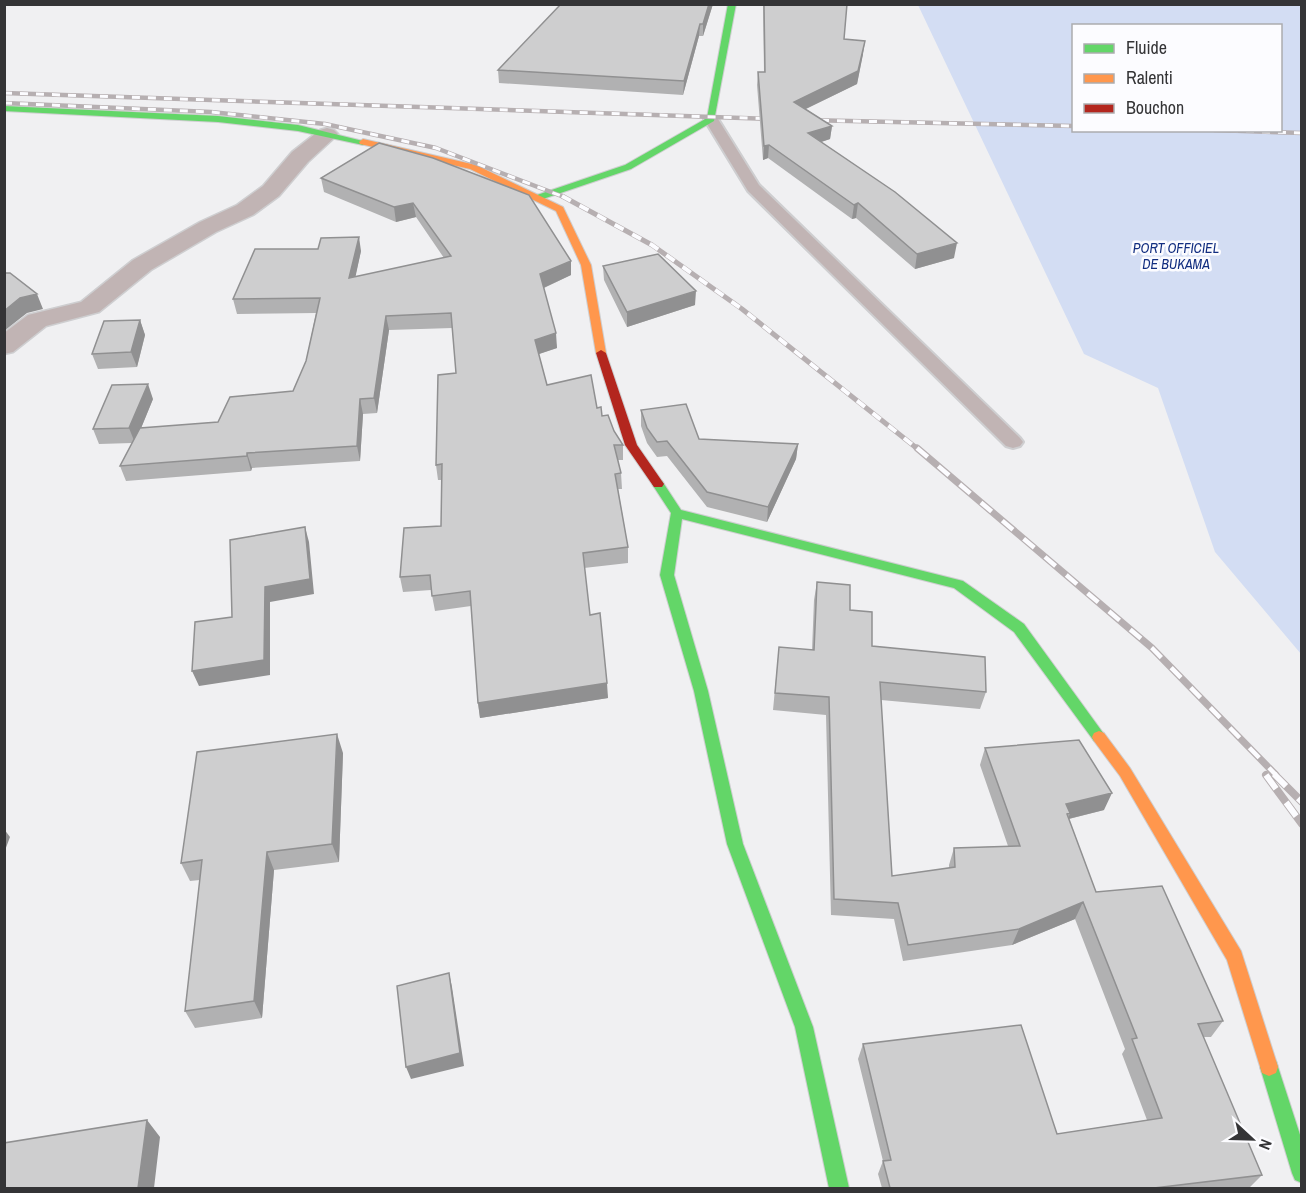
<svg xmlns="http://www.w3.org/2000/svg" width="1306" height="1193" font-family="'Archivo Narrow',sans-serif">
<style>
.water{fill:#d3ddf3;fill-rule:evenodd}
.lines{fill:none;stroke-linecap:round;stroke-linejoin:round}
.lane-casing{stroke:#ceced0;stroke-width:4}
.street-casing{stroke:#ceced0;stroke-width:3}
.fast-casing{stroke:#ceced0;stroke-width:2}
.slow-casing{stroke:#ceced0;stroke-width:2}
.jam-casing{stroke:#ceced0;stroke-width:2}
.lane{fill:#c1b4b4;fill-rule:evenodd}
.street{fill:#c1b4b4;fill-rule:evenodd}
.fast{fill:#63d668;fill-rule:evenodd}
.slow{fill:#ff974d;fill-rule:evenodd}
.jam{fill:#b3261e;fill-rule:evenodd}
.rail-far3-casing{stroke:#b6afb1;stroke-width:4.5}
.rail-far2-casing{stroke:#b6afb1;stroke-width:5}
.rail-far1-casing{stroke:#b6afb1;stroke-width:7}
.rail-casing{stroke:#b6afb1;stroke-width:8}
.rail-far3{stroke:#fcfcff;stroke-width:3;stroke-dasharray:8;stroke-linecap:butt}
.rail-far2{stroke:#fcfcff;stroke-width:4;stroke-dasharray:10;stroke-linecap:butt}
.rail-far1{stroke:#fcfcff;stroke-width:4.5;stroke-dasharray:14;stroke-linecap:butt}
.rail{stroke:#fcfcff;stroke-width:6;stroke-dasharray:17;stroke-linecap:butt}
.wall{fill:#b1b1b2}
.shaded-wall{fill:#909091}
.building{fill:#cececf;stroke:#909091;stroke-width:1.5}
.labels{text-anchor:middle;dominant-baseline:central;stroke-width:5;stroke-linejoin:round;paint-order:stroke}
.far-water-label{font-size:14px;font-style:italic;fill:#122e80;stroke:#fcfcff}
</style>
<rect width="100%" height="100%" fill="#f0f0f2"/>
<!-- water -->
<path class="water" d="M918,5h383v649l-86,-102 -57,-164 -74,-34zM1074,26h206v104h-206z"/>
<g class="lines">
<!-- lane casing -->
<g class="lane-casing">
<path id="lane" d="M711,115l7,4 41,66 261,253 3,4 -3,4 -7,2 -7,-2 -258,-255 -44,-72z"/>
</g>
<!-- street casing -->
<g class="street-casing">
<path id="street" d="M327,128l7,2 4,4 -4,4 -26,24 -29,34 -26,19 -37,17 -65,38 -52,42 -53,14 -33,26 -9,2v-21l24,-18 53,-13 52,-42 67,-38 37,-17 26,-19 29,-34 28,-22z"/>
</g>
<!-- fast casing -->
<g class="fast-casing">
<path id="fast" d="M728,4h8l-22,117 -83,48 -91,31h-6v-4l91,-31 82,-47z
M4,106l214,10 80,9 69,17 -4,3 -65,-14 -80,-9 -214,-11z
M658,480l4,1 19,29 282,71 61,43 82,113 -2,4 -5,2 -5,-2 -80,-109 -60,-44 -272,-69 -8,56 34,116 35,153 70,183 36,161h-20l-34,-161 -68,-183 -33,-153 -34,-116 11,-62 -19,-29z
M1269,1058l7,3 2,6 24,74v42l-7,-3 -3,-7 -32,-106 2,-6z"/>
</g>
<!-- slow casing -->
<g class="slow-casing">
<path id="slow" d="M363,139l113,26 87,42 28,58 15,88 -1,2 -4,1 -5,-3 -15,-88 -25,-54 -86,-42 -110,-25 -1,-2z
M1099,731l5,2 26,35 111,183 37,116 -2,6 -7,3 -7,-3 -35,-113 -107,-184 -26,-35 -2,-4 2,-4z"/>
</g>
<!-- jam casing -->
<g class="jam-casing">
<path id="jam" d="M601,350l5,3 31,92 27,39 -2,3h-8l-29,-42 -29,-92z"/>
</g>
<!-- lane -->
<use href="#lane" class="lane"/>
<!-- street -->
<use href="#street" class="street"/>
<!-- fast -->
<use href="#fast" class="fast"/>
<!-- slow -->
<use href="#slow" class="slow"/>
<!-- jam -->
<use href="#jam" class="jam"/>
<!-- rail-far3 casing -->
<g class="rail-far3-casing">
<path id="rail-far3" d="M4,93l771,26
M4,103l207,9 114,12 111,24 128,49
M805,120l269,6
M1214,130l88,3"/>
</g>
<!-- rail-far2 casing -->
<g class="rail-far2-casing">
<path id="rail-far2" d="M562,196l90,49 90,64 177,141"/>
</g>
<!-- rail-far1 casing -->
<g class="rail-far1-casing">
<path id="rail-far1" d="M917,448l235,200 124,127"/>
</g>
<!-- rail casing -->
<g class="rail-casing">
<path id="rail" d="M1274,774l28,28
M1266,775l36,49"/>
</g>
<!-- rail-far3 -->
<use href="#rail-far3" class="rail-far3"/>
<!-- rail-far2 -->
<use href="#rail-far2" class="rail-far2"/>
<!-- rail-far1 -->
<use href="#rail-far1" class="rail-far1"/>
<!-- rail -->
<use href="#rail" class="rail"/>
</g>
<!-- wall -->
<path class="wall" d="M713,4l-10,32h-4l-16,59 -184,-12 -1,-13z
M763,4h84l-3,35 19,15 -6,30 -51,25 26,17 -2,13 -9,3 133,116 -39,11 -59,-51 -4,1 -84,-61 -5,2 -6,-75 1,-13h6z
M379,143l192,118v14l-27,13 13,60 -18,6 8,31 50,23 26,37v15h-5l3,13 1,16h-4l10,58v16l-44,5 6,47 18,83 -128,20 -2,-15 -7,-97 -36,5 -4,-21 -28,2 -3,-15 41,-51 1,-46h-4l-2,-15 20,-92 -4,-45 -63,2 -12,83 -14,1 -3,47 -108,7 -1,3 -125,10 -6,-15 12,-23 -33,1 -6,-15 60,-30 -12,29 77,-6 75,-31 13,-30 10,-48 -79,1 -4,-15 128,-48 -6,26 89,-19 -28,-41 -20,5 -72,-30 -3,-14z
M603,266l92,39 -68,22 -23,-47z
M140,320l5,15 -8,32 -39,2 -6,-15z
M641,410l58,29 99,5 -2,15 -29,63 -60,-15 -40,-51 -10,1 -10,-14 -6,-17z
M817,582l33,28 22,36 114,46 -6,17 -99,-9 11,176 57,-8v-3l5,-17 54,-2 -28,-81 5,-17 119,62 -35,9 27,73 127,129 -12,16h-8l59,138 -13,13h-367l-4,-14 5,-13 -25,-102 5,-15 194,90 90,-14 -25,-66 3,-5 -50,-130 -63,26 -109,16 -9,-42 -63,-4 -5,-200 -53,-5 6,-63 33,3 2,-50z
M343,753l-4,109 -65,8 -12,148 -67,10 -10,-17 15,-131 -10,1 -9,-18z"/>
<!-- shaded-wall -->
<path class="shaded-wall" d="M709,4h4l-10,32v-12z
M700,24l-1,12 -16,59 1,-14z
M865,41l-2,13 -6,30 -64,31 1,-13z
M832,126l-2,13 -24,8 2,-14z
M769,145l-1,13 -5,2 1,-14z
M413,203l3,14 -20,5 -2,-15z
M858,203l-2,15 -4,1 2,-14z
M359,237l2,14 -9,42 -3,-15z
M957,243l-3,15 -39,11 2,-15z
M571,261v14l-30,14 -1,-15z
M696,291l-1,14 -68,22v-15z
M37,294l6,15 -16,4 -23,18v-20l16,-13z
M386,316l3,14 -12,83 -3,-15z
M140,320l5,15 -8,32 -6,-15z
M556,333l1,15 -21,7 -1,-15z
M148,384l5,15 -18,44 -6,-15z
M360,399l3,15 -3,47 -3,-15z
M798,444l-2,15 -29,63 1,-15z
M247,453l5,15 -1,3 -4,-15z
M305,527l4,15 5,52 -44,8v73l-71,11 -7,-15 73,-84z
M607,683l1,15 -128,20 -2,-15z
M337,734l6,19 -4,109 -7,-18z
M1112,793l-8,17 -36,9 2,-6 -4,-9z
M4,829l6,8 -6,16z
M267,852l7,18 -12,148 -8,-17z
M1083,902l-8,17 -63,26 7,-16z
M449,973l3,14 12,79 -53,13 -5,-12z
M147,1120l13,17 -6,51h-16z"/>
<!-- building -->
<path class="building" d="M561,4h148l-6,20h-3l-16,57 -186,-11z
M764,4h83l-3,35 21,2 -7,30 -64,31 38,24 -24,7 87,59 62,51 -40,11 -59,-51 -4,2 -85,-60 -5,1 -6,-74h7z
M379,143l54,15 96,37 42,66 -31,13 16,59 -21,7 12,45 44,-10 6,33 4,-1 1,9 6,-1 6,16 9,14h-9l7,28 -6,1 13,73 -45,6 7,62 10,-2 7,70 -129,20 -8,-112 -38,5 -2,-21 -30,2 4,-49 37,-2 1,-62 -6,1 2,-90 18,-2 -5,-60 -65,3 -12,82 -14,1 -3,47 -110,7v3l-127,10 20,-38 78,-6 12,-25 63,-6 13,-30 14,-63 -87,1 22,-50h63l3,-11 38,-1 -10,41 102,-22 -38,-53 -19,4 -73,-29z
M658,254l38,37 -69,21 -24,-46z
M4,273h6l27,21 -17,4 -16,13z
M140,320l-9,32 -39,2 12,-33z
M148,384l-19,44 -36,1 19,-44z
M686,404l13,35 99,5 -30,63 -61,-15 -40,-51 -10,1 -10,-14 -6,-18z
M305,527l5,52 -45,8 -1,73 -72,11 3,-49 37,-5 -2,-77z
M817,582l33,3v25l22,2v34l113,11 1,35 -106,-10 12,194 63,-9 -1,-19 66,-2 -35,-98 94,-8 33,53 -46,11 4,9 -3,1 29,78 66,-6 61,135 -25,3 64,151 -108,13h-264l-7,-27 8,-1 -28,-116 158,-19 36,109 105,-16 -30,-79 5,-1 -54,-136 -64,27 -111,16 -10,-42 -64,-4 -5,-202 -54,-4 4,-46 35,3z
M337,734l-5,110 -65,8 -13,149 -69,10 17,-151 -21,3 16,-111z
M449,973l11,80 -54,14 -9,-81z
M147,1120l-9,68h-134v-45z"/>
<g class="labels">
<!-- far-water labels -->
<g class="far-water-label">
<text x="1176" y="248">PORT OFFICIEL<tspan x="1176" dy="16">DE BUKAMA</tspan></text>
</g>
</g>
<!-- border -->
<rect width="1306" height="1193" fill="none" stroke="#343436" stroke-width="12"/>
<!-- legend -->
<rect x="1072" y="24" width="210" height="108" fill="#fcfcff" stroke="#acacaf" stroke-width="1.5"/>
<rect x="1084" y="44" width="30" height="9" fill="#63d668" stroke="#acacaf" stroke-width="1.5"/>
<text x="1126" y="54" font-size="18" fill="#343436">Fluide</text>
<rect x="1084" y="74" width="30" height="9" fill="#ff974d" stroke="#acacaf" stroke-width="1.5"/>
<text x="1126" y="84" font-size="18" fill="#343436">Ralenti</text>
<rect x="1084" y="104" width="30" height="9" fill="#b3261e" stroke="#acacaf" stroke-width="1.5"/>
<text x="1126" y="114" font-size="18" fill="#343436">Bouchon</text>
<!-- north arrow -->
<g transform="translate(1252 1139) rotate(112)" stroke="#fcfcff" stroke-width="4.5" paint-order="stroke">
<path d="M0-4.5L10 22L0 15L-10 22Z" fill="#343436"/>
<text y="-9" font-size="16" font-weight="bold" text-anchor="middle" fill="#343436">N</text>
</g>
</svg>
